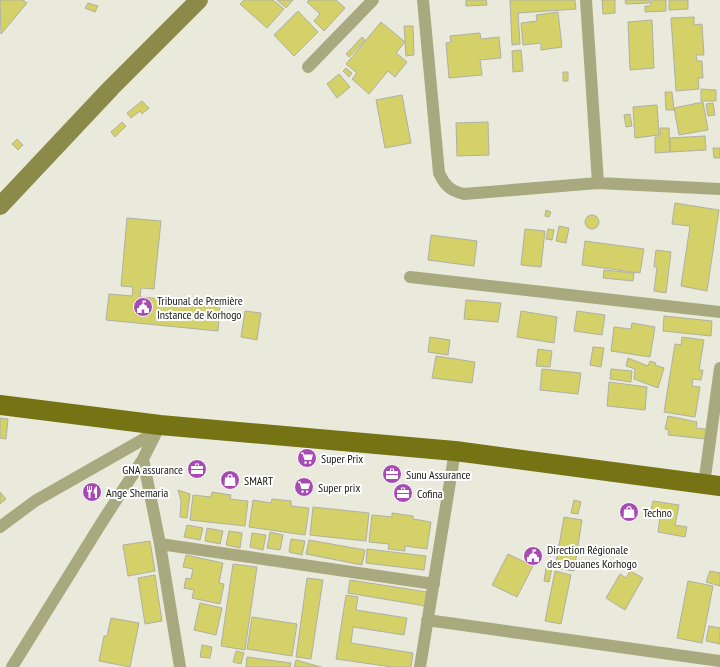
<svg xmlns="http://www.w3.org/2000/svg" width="720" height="667" font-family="'PT Sans Narrow',sans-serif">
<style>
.building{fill:#d3d167;stroke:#afb0a3}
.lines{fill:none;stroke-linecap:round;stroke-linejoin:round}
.street{stroke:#a9a97f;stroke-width:12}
.secondary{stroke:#8b8a48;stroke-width:18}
.primary{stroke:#757313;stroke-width:20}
.labels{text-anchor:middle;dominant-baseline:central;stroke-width:4;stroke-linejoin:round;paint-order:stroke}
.poi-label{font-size:12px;fill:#171713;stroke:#fff;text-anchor:start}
</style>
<rect width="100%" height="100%" fill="#e9e9dc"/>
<!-- building -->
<path class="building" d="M0,0h23l4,3 -26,31z
M244,0h29l11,9 -17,19 -27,-24z
M277,0h16l-7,8z
M309,0h27l9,8 -21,23 -10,-10 6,-7 -13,-12z
M466,0h20l1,5 -21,1z
M510,0h65l1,9 -58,4 2,31 -8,1z
M602,0h13v13l-12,1z
M625,0h25v3l-24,1z
M652,0h14v11l-21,1v-6h5z
M669,0h19v9l-19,1z
M88,3l10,3 -3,6 -10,-4z
M298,11l20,21 -24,24 -20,-21z
M558,12l4,35 -21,3v-7l-18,2 -2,-22 16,-2 -1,-6z
M694,17v8l8,-1 2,31h-8l1,6h5l1,17h-5l1,11 -23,2 -5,-73z
M652,20l2,48 -24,2 -2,-48z
M381,22l24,20 -9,11 11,9 -12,15 -7,-6 -19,23 -17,-15 5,-6 -11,-9z
M404,26h9l1,29 -8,1z
M480,33l1,6 18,-2 2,21 -21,2 2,15 -33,3 -3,-35 5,-1 -1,-6z
M362,37l3,3 -16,17 -3,-3z
M521,50l2,21 -10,1 -1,-21z
M346,68l6,5 -3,4 -6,-6z
M563,72h5v9h-5z
M339,74l11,13 -13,11 -10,-14z
M701,89l15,1v11h-15z
M665,92h7l2,18h-8z
M402,95l9,48 -26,5 -9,-48z
M142,101l7,7 -7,6 -2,-3 -9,7 -4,-5z
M703,102l5,28 -29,5 -5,-27z
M713,103l2,12 -7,1 -2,-12z
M657,105l2,30 -24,3 -2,-31z
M630,114l2,12 -6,1 -2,-12z
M122,122l4,4 -11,11 -4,-5z
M488,122l1,33 -32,1 -1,-33z
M660,128h9l1,24 -15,1v-16h5z
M705,136l1,14 -36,2v-14z
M17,139l6,6 -5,5 -6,-6z
M713,148h7v10h-6z
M675,203l44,7 -12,81 -26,-5 9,-60 -18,-2z
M546,210l5,2 -2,5 -4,-1z
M585 222a7 7 0 1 1 14 0a7 7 0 1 1-14 0Z
M127,218l34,3 -7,68 -13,-1 -1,9 80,7 -2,27 -112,-11 3,-26 23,2 1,-9 -12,-1z
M559,226l10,2 -3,15 -10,-2z
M525,229l20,2 -4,36 -20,-2z
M548,229l6,1 -2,10 -6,-1z
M431,235l46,6 -3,25 -46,-6z
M585,241l59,8 -4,24 -58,-8z
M656,250l15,2 -5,41 -12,-2 3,-24h-3z
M604,270l30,3 -1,8 -30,-3z
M466,300l35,3 -3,19 -34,-3z
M245,311l16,2 -4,27 -16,-3z
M521,311l36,6 -3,26 -37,-6z
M577,311l28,4 -3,20 -28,-4z
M664,316l48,5 -1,15 -48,-5z
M632,323l23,4 -5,30 -39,-6 3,-24 17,2z
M430,337l20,3 -2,15 -20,-3z
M682,337l22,3 -5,30h4l-2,10 -8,-1 -1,7 8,1 -5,30 -31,-5 11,-68 6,1z
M593,347l11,1 -3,19 -11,-2z
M538,349l14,2 -2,16 -14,-1z
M436,356l39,6 -3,21 -40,-5z
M628,358l20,8 2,-5 6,2 -1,2 9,3 -6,20 -24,-9 1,-10 -9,-3z
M542,369l39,4 -3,21 -38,-4z
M611,369l21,2 -1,11 -21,-3z
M609,382l38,5 -2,23 -38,-4z
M668,416l29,6 -1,6 9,1 2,3 -1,7 -38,-4 1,-5 -4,-1z
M0,418l8,1 -2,20 -6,-1z
M178,490l12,4 -3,24 -7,-1 1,-16z
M0,492l6,7 -6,5z
M212,492l19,3 -1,4 18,2 -3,25 -55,-6 3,-25 18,2z
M272,499l19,2v5l18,2 -4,27 -56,-8 4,-27 18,3z
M574,500l7,2 -3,12 -7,-1z
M653,501l26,4 -4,20 12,2 -2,10 -27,-5 2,-15 -10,-2z
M313,507l56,6 -3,28 -56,-6z
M392,513l21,3v3l18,3 -4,27 -22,-3v5l-17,-2 1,-5 -20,-2 3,-27 20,2z
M564,517l18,3 -8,51 -19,-3z
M187,525l16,3 -3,12 -16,-3z
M207,528l16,3 -3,13 -15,-3z
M229,531l13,2 -2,15 -14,-3z
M270,532l13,3 -3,15 -13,-2z
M252,533l14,2 -3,15 -13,-3z
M291,539l14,2 -3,14 -13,-3z
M309,540l56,10 -3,15 -56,-11z
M150,541l5,30 -27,5 -5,-31z
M367,549l59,7 -2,14 -58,-7z
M508,554l25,12 -16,31 -25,-12z
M186,555l37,8 -4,20 5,1 -4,20 -28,-6 2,-8 -10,-2 2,-10 5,1 2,-10 -10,-2z
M547,562l6,1 -4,19 -5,-1z
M233,564l24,3 -12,83 -24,-4z
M555,571l16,4 -10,49 -16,-3z
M630,571l13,7 -18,32 -19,-12 14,-24 6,4z
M710,571l10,2v13l-14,-4z
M155,575l7,46 -17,3 -7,-46z
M307,578l16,2 -12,79 -15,-2z
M350,580l77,12 -2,14 -77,-13z
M688,581l25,5 -11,57 -25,-5z
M346,595l12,2 -2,13 51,8 -3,17 -51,-8 -2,16 62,10 -2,14h-19l-56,-8z
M200,603l22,5 -6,27 -22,-5z
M252,617l45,7 -5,32 -45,-7z
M111,618l28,5 -9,44 -31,-6 5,-25h3z
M709,626l11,2v16l-14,-3z
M202,645l10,2 -2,11 -10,-1z
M236,651l8,2 -3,11 -8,-2z
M247,657l44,6 -1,4h-44z
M296,660l25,7h-27z"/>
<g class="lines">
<!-- street -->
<path class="street" d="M423,0l16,173c6,13 12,18 25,21l134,-11 122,6
M586,0l12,183
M308,67l65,-67
M410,277l310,35
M143,459l17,85 20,123
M704,484l16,-116
M0,527l35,-26 121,-69
M160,544l274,40
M427,620l293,41
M12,667l90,-145 41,-63 17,-34
M420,667l35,-216"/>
<!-- secondary -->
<path class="secondary" d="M0,206l111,-118 88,-88"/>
<!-- primary -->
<path class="primary" d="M0,405l160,20 295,26 265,35"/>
</g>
<!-- icons -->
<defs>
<g id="civic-disc" transform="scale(1)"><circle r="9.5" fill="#a84ab3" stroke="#fff"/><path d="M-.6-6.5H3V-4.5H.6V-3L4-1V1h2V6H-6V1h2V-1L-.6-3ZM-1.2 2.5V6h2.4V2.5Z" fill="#fff"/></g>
<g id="supermarket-disc" transform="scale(1)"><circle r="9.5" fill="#a84ab3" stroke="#fff"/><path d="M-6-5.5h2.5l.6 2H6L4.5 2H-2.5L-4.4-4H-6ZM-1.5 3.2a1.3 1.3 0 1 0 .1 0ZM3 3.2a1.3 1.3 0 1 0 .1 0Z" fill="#fff"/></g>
<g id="office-disc" transform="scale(1)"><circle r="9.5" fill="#a84ab3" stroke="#fff"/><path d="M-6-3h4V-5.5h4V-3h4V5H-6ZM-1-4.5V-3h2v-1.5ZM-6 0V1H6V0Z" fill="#fff"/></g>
<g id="shop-disc" transform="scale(1)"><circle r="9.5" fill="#a84ab3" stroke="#fff"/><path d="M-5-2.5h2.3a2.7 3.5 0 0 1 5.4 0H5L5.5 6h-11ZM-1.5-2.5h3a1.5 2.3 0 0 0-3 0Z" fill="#fff"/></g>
<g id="restaurant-disc" transform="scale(1)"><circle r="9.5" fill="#a84ab3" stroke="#fff"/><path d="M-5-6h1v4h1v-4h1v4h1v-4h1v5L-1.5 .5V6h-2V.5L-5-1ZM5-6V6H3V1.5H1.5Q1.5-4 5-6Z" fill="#fff"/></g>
</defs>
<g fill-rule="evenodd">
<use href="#civic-disc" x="143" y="307"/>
<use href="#supermarket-disc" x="307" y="458"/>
<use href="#office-disc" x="197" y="469"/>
<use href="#office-disc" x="392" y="474"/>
<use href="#shop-disc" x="230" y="480"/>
<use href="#supermarket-disc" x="304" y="487"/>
<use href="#restaurant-disc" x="92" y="492"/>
<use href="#office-disc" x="403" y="493"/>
<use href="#shop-disc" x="629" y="512"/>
<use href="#civic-disc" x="533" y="556"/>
</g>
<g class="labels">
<!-- poi labels -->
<g class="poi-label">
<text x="157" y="300">Tribunal de Première<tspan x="157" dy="14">Instance de Korhogo</tspan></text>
<text x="321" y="458">Super Prix</text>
<text x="183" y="469" text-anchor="end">GNA assurance</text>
<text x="406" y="474">Sunu Assurance</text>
<text x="244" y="480">SMART</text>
<text x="318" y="487">Super prix</text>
<text x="106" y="492">Ange Shemaria</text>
<text x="417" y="493">Cofina</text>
<text x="643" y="512">Techno</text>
<text x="547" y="549">Direction Régionale<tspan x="547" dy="14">des Douanes Korhogo</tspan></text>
</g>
</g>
</svg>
